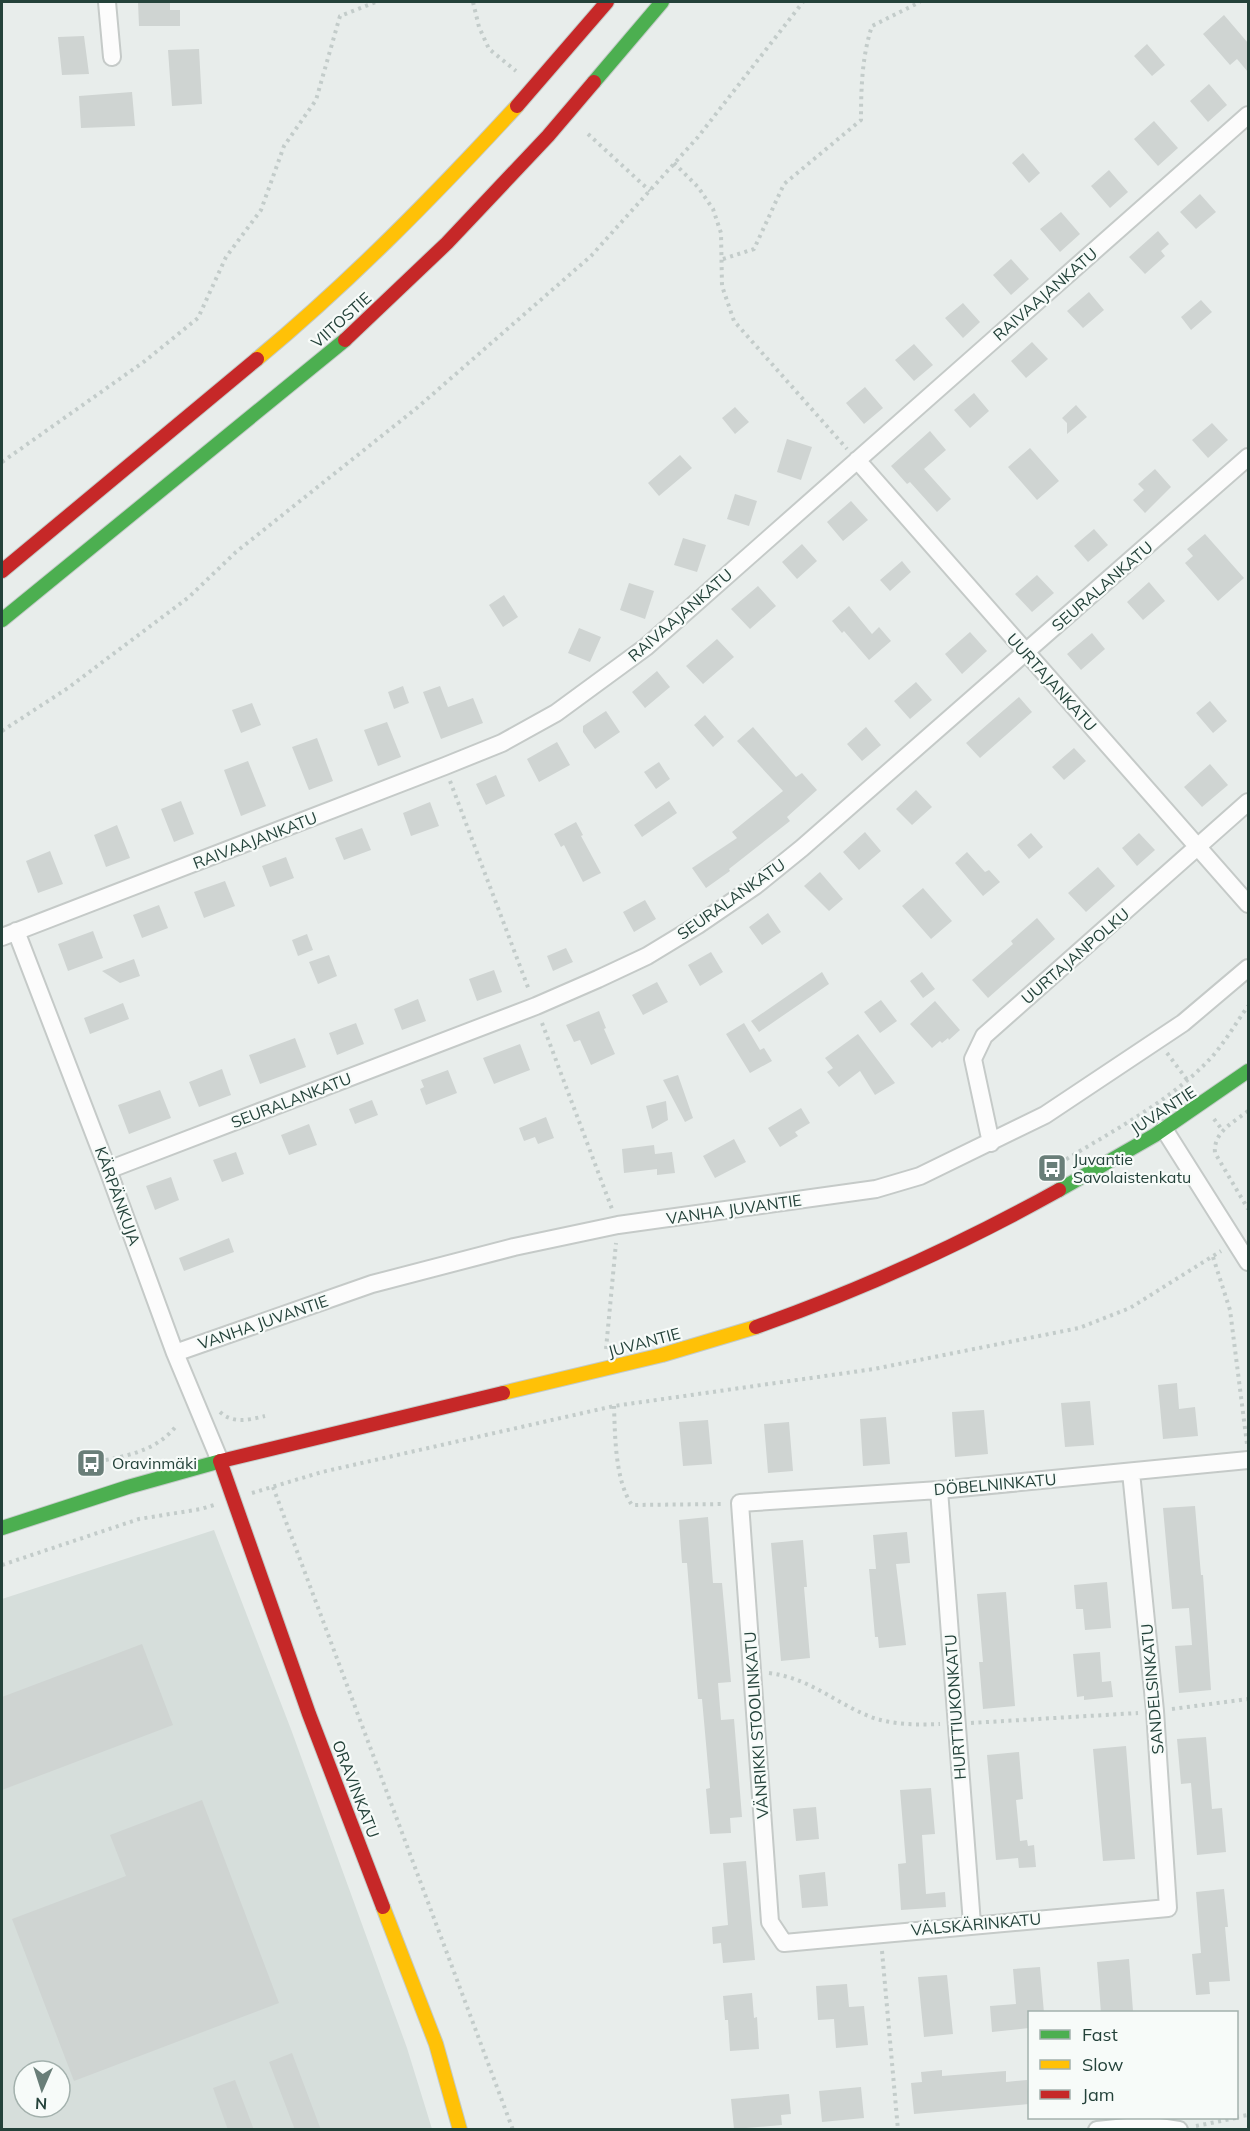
<svg xmlns="http://www.w3.org/2000/svg" width="1250" height="2131" font-family="Mulish,sans-serif">
<style>
.built{fill:#d6dedb;fill-rule:evenodd}
.building{fill:#cfd4d2}
.lines{fill:none;stroke-linecap:round;stroke-linejoin:round}
.street-casing{stroke:#c5cac8;stroke-width:20}
.fast-casing{stroke:#c3cbc8;stroke-width:16}
.slow-casing{stroke:#c3cbc8;stroke-width:16}
.jam-casing{stroke:#c3cbc8;stroke-width:16}
.path{stroke:#c3ccca;stroke-width:4;stroke-dasharray:3 4.5;stroke-linecap:butt}
.street{stroke:#fcfcfc;stroke-width:16}
.fast{stroke:#4caf50;stroke-width:14}
.slow{stroke:#ffc107;stroke-width:14}
.jam{stroke:#c62828;stroke-width:14}
.labels{text-anchor:middle;dominant-baseline:central;stroke-width:4.5;stroke-linejoin:round;paint-order:stroke}
.street-label{font-size:16px;fill:#24423a;stroke:#f7fbf9}
.poi-label{font-size:16px;fill:#24423a;stroke:#f7fbf9;text-anchor:start}
</style>
<rect width="100%" height="100%" fill="#e8edeb"/>
<!-- built -->
<path class="built" d="M214,1530l78,202 115,316 25,81h-430v-530zM24,2071h36v36h-36z"/>
<!-- building -->
<path class="building" d="M138,2h32v8h10v16h-41z
M1224,15l24,28v29l-11,-13 -7,6 -27,-31z
M84,36l5,38 -27,1 -4,-38z
M1147,44l18,21 -13,11 -18,-20z
M199,49l3,55 -30,2 -4,-56z
M1209,84l18,21 -19,17 -18,-21z
M132,92l3,34 -54,2 -2,-32z
M1154,121l24,27 -20,18 -24,-27z
M1023,153l17,20 -11,10 -17,-20z
M1109,170l19,22 -18,16 -19,-22z
M1200,194l16,18 -20,17 -16,-17z
M1061,212l19,22 -20,18 -20,-23z
M1158,231l11,13 -8,7 4,5 -20,18 -16,-17z
M1011,259l18,20 -18,16 -18,-20z
M1089,292l15,18 -21,18 -16,-17z
M1201,300l11,12 -21,18 -10,-13z
M963,303l17,19 -17,16 -18,-20z
M1032,342l16,17 -22,19 -15,-17z
M914,344l19,21 -19,16 -19,-21z
M865,387l18,21 -19,16 -18,-21z
M974,393l15,18 -19,17 -16,-18z
M1076,405l11,12 -20,17v-11l-5,-5z
M735,407l14,15 -14,12 -13,-16z
M1212,423l16,17 -20,18 -16,-18z
M930,431l16,19 -22,19 27,30 -14,13 -27,-30 -3,2 -16,-18z
M787,439l25,8 -11,33 -24,-8z
M1030,448l29,33 -22,19 -29,-33z
M680,455l12,13 -33,28 -11,-13z
M1155,469l16,18 -26,26 -12,-13 11,-10 -6,-6z
M735,494l22,7 -8,25 -22,-7z
M851,501l17,19 -25,21 -16,-19z
M1094,529l14,16 -20,17 -14,-16z
M1205,534l39,44 -26,23 -33,-38 8,-7 -6,-7z
M683,538l23,7 -9,27 -23,-7z
M802,544l15,17 -20,18 -15,-17z
M902,561l9,11 -21,19 -10,-11z
M1037,575l17,18 -22,19 -17,-18z
M1149,582l16,19 -22,19 -16,-18z
M629,583l25,8 -9,28 -25,-9z
M758,586l18,20 -26,23 -19,-20z
M504,595l14,22 -15,10 -14,-22z
M849,606l23,28 7,-7 12,14 -22,19 -25,-29 -2,2 -10,-12z
M579,628l22,9 -11,25 -22,-9z
M970,632l17,19 -25,23 -17,-20z
M1092,633l13,16 -24,21 -14,-16z
M717,639l17,18 -31,27 -17,-18z
M657,671l13,16 -25,21 -13,-16z
M916,682l16,18 -22,19 -16,-18z
M403,686l6,17 -15,6 -6,-17z
M440,686l8,21 25,-9 10,25 -42,16 -18,-47z
M1019,697l13,15 -52,46 -14,-15z
M1210,701l17,20 -14,12 -17,-20z
M252,703l9,22 -20,8 -9,-23z
M606,711l14,21 -25,17 -12,-17v-6z
M705,715l19,22 -11,10 -19,-22z
M387,722l14,35 -23,9 -14,-36z
M753,727l43,50 6,-4 15,17 -30,27 3,4 -61,48 1,2 -24,17 -14,-20 45,-30 -5,-6 51,-41 -46,-50z
M866,727l15,18 -19,16 -15,-17z
M317,738l16,43 -24,9 -17,-43z
M557,742l13,23 -31,17 -12,-23z
M1074,748l12,13 -22,19 -12,-13z
M248,761l18,45 -25,10 -17,-46z
M659,762l11,17 -14,10 -12,-17z
M1210,764l18,21 -26,22 -18,-20z
M496,775l9,21 -19,9 -10,-21z
M916,790l16,17 -20,18 -16,-16z
M181,801l13,33 -20,8 -13,-33z
M669,801l8,12 -35,24 -8,-12z
M430,802l9,24 -28,10 -8,-23z
M576,822l7,13 -2,1 20,37 -18,9 -19,-37 -3,2 -7,-13z
M117,825l13,33 -24,9 -12,-32z
M362,828l9,22 -27,10 -9,-22z
M865,832l16,19 -22,19 -16,-18z
M1031,833l12,14 -14,12 -12,-14z
M1139,833l16,17 -18,16 -15,-18z
M50,851l13,33 -25,9 -12,-32z
M967,852l18,20 4,-2 11,12 -17,14 -28,-33z
M286,857l8,21 -24,9 -8,-21z
M1098,867l17,19 -29,26 -18,-19z
M820,872l23,27 -14,12 -25,-25z
M225,881l10,25 -31,12 -10,-26z
M923,888l29,33 -21,18 -29,-33z
M645,900l11,19 -22,13 -11,-20z
M159,905l9,23 -26,10 -9,-23z
M768,913l13,19 -19,13 -13,-18z
M1037,918l18,21 -67,59 -16,-18 41,-36 -2,-3z
M93,931l10,27 -35,13 -10,-27z
M307,934l6,16 -15,6 -6,-16z
M566,948l7,14 -20,9 -6,-15z
M711,952l12,20 -23,14 -12,-21z
M329,955l8,21 -19,8 -9,-22z
M134,959l6,17 -20,7 -18,-12z
M494,970l8,22 -25,9 -8,-22z
M822,972l7,12 -70,48 -8,-11z
M922,972l13,17 -12,9 -13,-17z
M657,982l11,20 -25,13 -11,-20z
M418,999l8,22 -24,9 -8,-21z
M881,1000l16,21 -17,12 -16,-21z
M935,1001l25,29 -11,10 -1,-2 -6,5 -2,-2 -8,7 -22,-24z
M123,1003l6,16 -39,15 -6,-16z
M599,1011l7,17 -2,1 11,25 -24,11 -11,-25 -6,2 -8,-17z
M356,1023l8,21 -27,11 -8,-22z
M744,1023l16,27 4,-2 8,13 -22,12 -24,-39z
M858,1034l37,49 -20,12 -15,-24 -21,16 -12,-15 6,-4 -8,-10z
M295,1038l11,29 -46,17 -11,-29z
M520,1044l10,26 -36,14 -11,-26z
M222,1069l9,26 -32,12 -10,-25z
M448,1070l9,23 -31,12 -6,-16 4,-2 -3,-7z
M678,1075l15,43 -8,4 -22,-42z
M160,1090l11,28 -42,16 -11,-29z
M372,1100l6,15 -23,9 -6,-15z
M666,1101l2,19 -16,9 -6,-23z
M801,1108l9,15 -15,9 3,4 -18,11 -12,-19z
M546,1117l8,21 -16,6 -3,-7 -11,4 -5,-13z
M309,1124l8,21 -28,10 -8,-20z
M734,1139l12,23 -31,16 -12,-22z
M654,1145l1,9 17,-2 3,21 -18,2v-6l-33,4 -2,-24z
M236,1152l8,22 -22,8 -9,-22z
M171,1177l8,23 -24,10 -9,-24z
M229,1238l5,14 -50,19 -5,-13z
M1177,1383l2,26 16,-2 3,29 -35,3 -5,-54z
M1090,1401l4,44 -29,2 -4,-44z
M984,1410l4,44 -33,3 -3,-45z
M886,1417l4,47 -27,2 -3,-47z
M708,1420l4,44 -29,2 -4,-44z
M789,1422l4,49 -25,2 -4,-49z
M1195,1506l6,69h2l8,115 -32,3 -4,-47 17,-1 -3,-37 -17,1 -9,-101z
M708,1517l5,66h9l9,99 -13,1 3,37 13,-1 8,98 -12,1 1,15 -21,1 -4,-45 4,-1 -8,-89h-4l-11,-136h-5l-3,-43z
M907,1532l3,31 -14,1 10,81 -27,3 -1,-11h-3l-6,-68h7l-3,-34z
M803,1540l4,47h-3l6,71 -29,3 -10,-118z
M1107,1582l4,46 -26,2 -2,-21h-7l-2,-24z
M1006,1592l9,114 -32,3 -4,-47h4l-6,-68z
M142,1644l31,81 -171,65v-93z
M1100,1652l2,30 9,-1 2,16 -29,3v-4l-7,1 -4,-43z
M1206,1737l6,72 10,-1 4,44 -29,3 -6,-72 -10,1 -4,-45z
M1126,1746l9,113 -32,2 -10,-112z
M1019,1752l4,47 -7,1 4,41 7,-1 1,6 6,-1 2,22 -17,1 -1,-10 -22,2 -9,-105z
M931,1788l4,46 -13,1 4,59 19,-2 1,15 -45,3 -3,-46 8,-1 -6,-73z
M202,1800l77,203 -205,78 -62,-162 114,-43 -16,-41z
M816,1807l3,32 -23,2 -3,-32z
M746,1861l9,99 -32,3 -2,-20 -8,1 -1,-17 16,-2 -5,-62z
M825,1872l3,34 -26,2 -3,-33z
M1224,1889l4,38h-3l5,54 -21,1 1,12 -14,1 -4,-41 9,-1 -5,-61z
M1129,1959l4,52 -32,2 -4,-51z
M1040,1967l4,46h-15v15l-37,4 -2,-26 26,-2 -3,-35z
M947,1975l6,59 -29,3 -6,-60z
M847,1984l2,23 15,-1 4,39 -32,3 -2,-29 -16,1 -2,-34z
M752,1993l2,25 3,-1 2,32 -29,2 -2,-31h-3l-2,-24z
M292,2053l29,77h-26l-26,-68z
M942,2070v6l64,-5v11l21,-2 2,24 -115,10 -3,-31 11,-1 -1,-10z
M235,2080l19,50h-26l-15,-42z
M861,2087l3,31 -42,4 -3,-31z
M789,2094l2,20 -10,1 1,10 -48,4 -3,-30z"/>
<g class="lines">
<!-- street casing -->
<g class="street-casing">
<path id="street" d="M107,2l5,55
M857,460l391,444
M16,931l92,239 67,183 45,108
M2,937l443,-171 57,-23 54,-30 90,-66 602,-532
M1164,1129l84,133
M991,1143l-18,-84 11,-23 264,-234
M108,1170l428,-164 62,-27 49,-23 51,-31 57,-39 47,-38 446,-391
M175,1353l197,-69 142,-37 104,-22 258,-36 44,-13 125,-61 138,-92 65,-55
M1131,1472l24,239 13,197 -384,35 -14,-21 -30,-419 199,-13 309,-30
M939,1490l33,434
M1097,2130l49,-5 33,5"/>
</g>
<!-- fast casing -->
<g class="fast-casing">
<path id="fast" d="M594,82l68,-80
M2,620l343,-280
M1059,1190l96,-55 93,-64
M2,1528l126,-41 93,-26"/>
</g>
<!-- slow casing -->
<g class="slow-casing">
<path id="slow" d="M257,359c93,-77 178,-164 260,-253
M503,1393l159,-38 94,-28
M383,1907l53,137 24,86"/>
</g>
<!-- jam casing -->
<g class="jam-casing">
<path id="jam" d="M517,106l90,-104
M345,340l102,-97 101,-107 46,-54
M2,571l255,-212
M756,1327c105,-37 206,-83 303,-137
M220,1461l89,253 74,193
M221,1461l282,-68"/>
</g>
<!-- path -->
<path class="path" d="M473,2l6,25 10,22 27,22
M588,134l62,57
M674,163l24,24 15,22 8,24 1,53 12,35 113,128
M723,259l31,-10 30,-65 77,-64c0,-32 1,-64 11,-94l48,-24
M2,462l143,-101 53,-43 28,-61 35,-47 23,-64 32,-46 24,-84 36,-14
M2,731l66,-43 121,-91 47,-45 182,-145 173,-151 107,-119 105,-135
M450,781l79,209
M542,1023l70,186
M1167,1053l21,28
M1248,1111c-14,11 -35,21 -33,42l33,56
M1214,1119l9,12
M1060,1163c49,-30 107,-60 147,-101 16,-16 28,-38 41,-56
M1213,1257l17,53 17,134
M606,1349l10,-106
M614,1406c1,29 1,75 18,99l93,-1
M220,1412c13,12 29,8 45,4
M91,1463c33,-7 64,-10 86,-38
M273,1487l240,643
M252,1493l70,-21 292,-66 260,-37 205,-41 51,-20 91,-57
M2,1565l137,-46 62,-10 13,-4
M769,1673c41,5 66,30 102,44 22,8 46,8 69,7
M1172,1709l76,-10
M971,1723l167,-10
M882,1951l16,179
M1236,2117l12,-2
M1196,2126l40,-8"/>
<!-- street -->
<use href="#street" class="street"/>
<!-- fast -->
<use href="#fast" class="fast"/>
<!-- slow -->
<use href="#slow" class="slow"/>
<!-- jam -->
<use href="#jam" class="jam"/>
</g>
<!-- icons -->
<defs>
<g id="bus-square" transform="scale(1.5)"><rect x="-9" y="-9" width="18" height="18" rx="4" fill="#697e78" stroke="#f7fbf9"/><path d="M-5-6H5V4H4V6H2V4H-2V6H-4V4H-5ZM-3.5-4V0h7V-4ZM-3.5 1.2v1.5H-2V1.2ZM2 1.2v1.5H3.5V1.2Z" fill="#fff"/></g>
</defs>
<g fill-rule="evenodd">
<use href="#bus-square" x="1052" y="1168"/>
<use href="#bus-square" x="91" y="1463"/>
</g>
<g class="labels">
<!-- street labels -->
<g class="street-label">
<text transform="translate(1045 294) rotate(-41)">RAIVAAJANKATU</text>
<text transform="translate(341 320) rotate(-42)">VIITOSTIE</text>
<text transform="translate(1102 586) rotate(-41)">SEURALANKATU</text>
<text transform="translate(680 615) rotate(-41)">RAIVAAJANKATU</text>
<text transform="translate(1052 682) rotate(48)">UURTAJANKATU</text>
<text transform="translate(255 840) rotate(-21)">RAIVAAJANKATU</text>
<text transform="translate(731 899) rotate(-35)">SEURALANKATU</text>
<text transform="translate(1075 956) rotate(-41)">UURTAJANPOLKU</text>
<text transform="translate(291 1100) rotate(-21)">SEURALANKATU</text>
<text transform="translate(1163 1110) rotate(-33)">JUVANTIE</text>
<text transform="translate(118 1196) rotate(70)">KÄRPÄNKUJA</text>
<text transform="translate(734 1209) rotate(-8)">VANHA JUVANTIE</text>
<text transform="translate(263 1322) rotate(-19)">VANHA JUVANTIE</text>
<text transform="translate(644 1342) rotate(-15)">JUVANTIE</text>
<text transform="translate(995 1484) rotate(-5)">DÖBELNINKATU</text>
<text transform="translate(1152 1689) rotate(-95)">SANDELSINKATU</text>
<text transform="translate(955 1707) rotate(-94)">HURTTIUKONKATU</text>
<text transform="translate(756 1725) rotate(-94)">VÄNRIKKI STOOLINKATU</text>
<text transform="translate(356 1789) rotate(69)">ORAVINKATU</text>
<text transform="translate(976 1924) rotate(-5)">VÄLSKÄRINKATU</text>
</g>
<!-- poi labels -->
<g class="poi-label">
<text x="1073" y="1159">Juvantie<tspan x="1073" dy="18">Savolaistenkatu</tspan></text>
<text x="112" y="1463">Oravinmäki</text>
</g>
</g>
<!-- border -->
<rect width="1250" height="2131" fill="none" stroke="#24423a" stroke-width="6"/>
<!-- legend -->
<rect x="1028" y="2011" width="210" height="108" fill="#f7fbf9" stroke="#a3b1ad" stroke-width="1.5"/>
<rect x="1040" y="2030" width="30" height="9" fill="#4caf50" stroke="#a3b1ad" stroke-width="1.5"/>
<text x="1082" y="2041" font-size="18" fill="#24423a">Fast</text>
<rect x="1040" y="2060" width="30" height="9" fill="#ffc107" stroke="#a3b1ad" stroke-width="1.5"/>
<text x="1082" y="2071" font-size="18" fill="#24423a">Slow</text>
<rect x="1040" y="2090" width="30" height="9" fill="#c62828" stroke="#a3b1ad" stroke-width="1.5"/>
<text x="1082" y="2101" font-size="18" fill="#24423a">Jam</text>
<!-- north arrow -->
<g transform="translate(42 2089) rotate(183)"><circle r="28" fill="#f7fbf9" stroke="#a3b1ad" stroke-width="1.5"/>
<path d="M0-4.5L10 22L0 15L-10 22Z" fill="#697e78"/>
<text y="-9" font-size="16" font-weight="bold" text-anchor="middle" fill="#24423a">N</text>
</g>
</svg>
